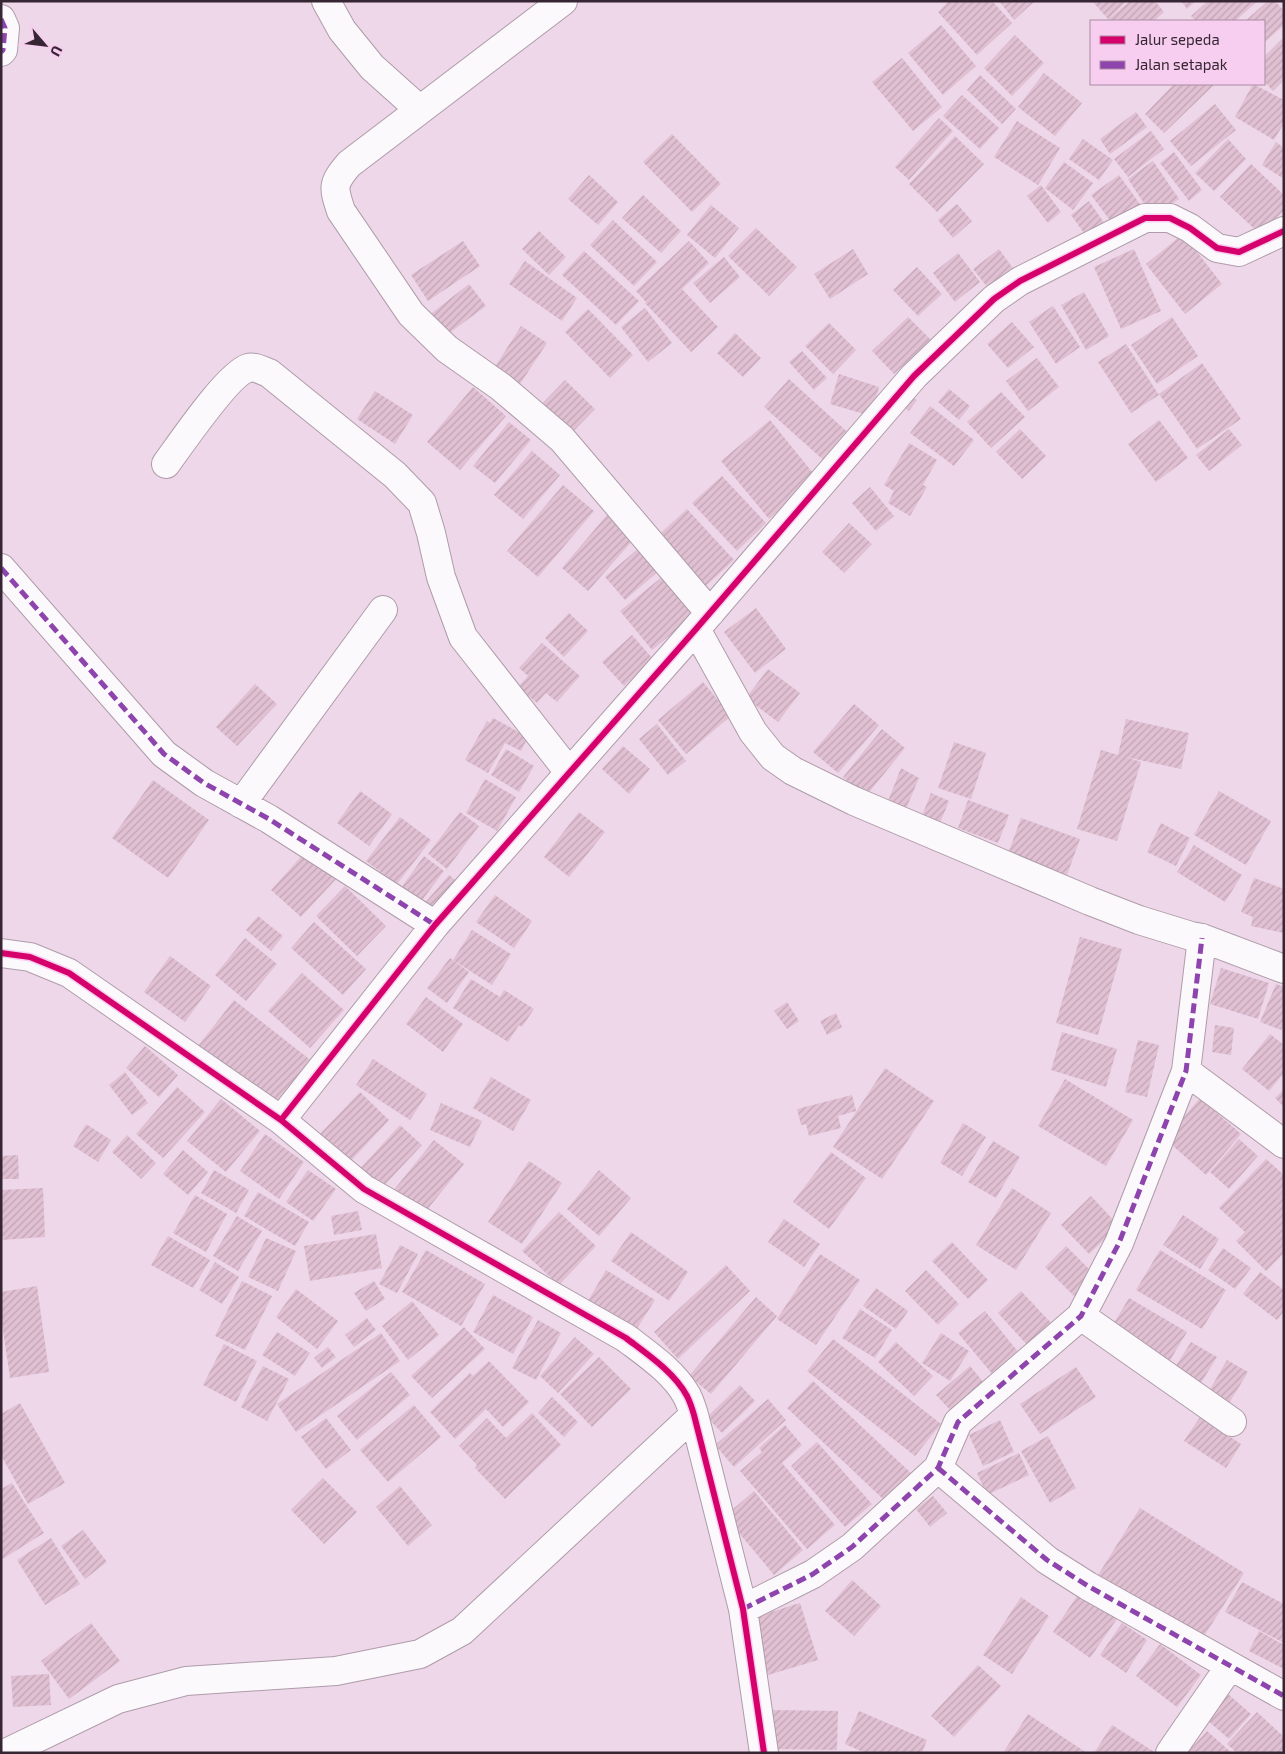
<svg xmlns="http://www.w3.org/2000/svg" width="1285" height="1754" font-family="'Exo 2',sans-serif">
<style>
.building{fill:url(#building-hatch)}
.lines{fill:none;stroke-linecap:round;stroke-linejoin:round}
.street-casing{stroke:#ae9caa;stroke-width:30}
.street{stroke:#fcf9fc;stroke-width:28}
.quiet{stroke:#8e44ad;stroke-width:5;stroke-dasharray:10 5;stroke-linecap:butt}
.cycleway-casing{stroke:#f7ceef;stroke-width:9}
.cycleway{stroke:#d6006c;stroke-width:6}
</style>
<defs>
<pattern id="building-hatch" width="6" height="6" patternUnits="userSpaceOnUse" patternTransform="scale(1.25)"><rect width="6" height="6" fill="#e0c0d2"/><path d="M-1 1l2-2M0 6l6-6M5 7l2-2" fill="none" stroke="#c1a5b5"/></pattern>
</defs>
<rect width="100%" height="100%" fill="#eed7e9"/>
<!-- building -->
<path class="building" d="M949,1h43l20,22 -35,32 -39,-43z
M999,1h36l-21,19z
M1092,1h35l-19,18z
M1130,1h25l9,11 -10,9h-48z
M1181,1h15l-9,8z
M1208,1h50l-23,20h-39l-5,-5z
M1268,1h7l9,10v14l-20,18v-22h-19z
M941,25l35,41 -33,29 -35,-42z
M1015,35l29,28 -32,33 -28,-28z
M1282,39l2,1v40l-11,11 -9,-10v-24z
M902,58l40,49 -29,24 -41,-49z
M1044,73l38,30 -27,33 -37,-29z
M980,75l36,34 -14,15 -35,-34z
M1174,84h41l-51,49 -19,-19z
M1253,84l31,16v23l-10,17 -39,-23z
M962,95l37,33 -19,21 -37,-33z
M1215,104l21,26 -45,36 -21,-25z
M1136,112l11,15 -37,27 -10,-15z
M939,118l14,13 -44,49 -14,-13z
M1017,121l43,27 -22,37 -44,-28z
M1151,131l13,18 -36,28 -14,-18z
M672,134l49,50 -29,28 -49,-50z
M955,136l29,28 -47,48 -28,-28z
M1083,139l30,21 -14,20 -30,-21z
M1228,139l18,20 -32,32 -19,-18z
M1276,142l8,6v31l-22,-14z
M1174,152l28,38 -13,11 -29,-38z
M1153,161l26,38 -26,18 -25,-38z
M1064,162l29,21 -20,27 -28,-22z
M1251,164l33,31v15l-23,25 -41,-38z
M589,175l29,27 -20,23 -30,-26z
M1119,175l23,32 -27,20 -24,-32z
M1041,185l20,27 -13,11 -21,-27z
M643,195l38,36 -20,22 -39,-35z
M1089,201l18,26 -18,13 -18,-25z
M957,204l15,17 -19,17 -15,-18z
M711,205l28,23 -24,30 -28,-23z
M613,220l44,42 -23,24 -44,-41z
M756,228l41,39 -28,29 -41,-40z
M539,231l27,26 -17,18 -27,-26z
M1183,234l39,50 -37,30 -39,-50z
M463,241l17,25 -52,35 -17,-26z
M689,241l20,22 -27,26 36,38 -27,25 -46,-49 1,-1 -10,-11z
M853,249l15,25 -38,25 -16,-25z
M999,249l18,25 -25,19 -19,-24z
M1134,249l27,62 -40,18 -27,-62z
M584,251l55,50 -23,24 -54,-50z
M958,253l22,29 -25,20 -22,-29z
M724,257l16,20 -30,26 -17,-20z
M525,261l52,37 -15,23 -53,-37z
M917,267l25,27 -24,22 -25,-26z
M469,284l17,22 -42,31 -16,-21z
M1084,292l25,44 -23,14 -25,-45z
M1053,306l27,41 -24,17 -27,-42z
M645,308l27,35 -24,19 -27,-35z
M588,309l45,46 -23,23 -45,-46z
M908,317l23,23 -37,34 -22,-23z
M1172,317l26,39 -41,28 -26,-39z
M1012,322l22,25 -26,21 -21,-24z
M829,323l27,27 -23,24 -28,-28z
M521,326l26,17 -29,44 -25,-17z
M735,333l26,25 -18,19 -26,-24z
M1126,344l33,51 -28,18 -33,-51z
M802,351l25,27 -13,12 -25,-28z
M1037,358l22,29 -31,24 -22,-30z
M1202,363l39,56 -44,30 -38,-55z
M839,374l40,13 -8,29 -41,-12z
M789,379l65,59 -25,27 -65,-58z
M565,380l30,29 -25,26 -30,-29z
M473,387l33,29 -46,54 -33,-28z
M949,389l21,17 -11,14 -21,-18z
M375,391l38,24 -18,29 -38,-25z
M905,392l12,8 -8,11 -12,-7z
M1001,392l24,25 -34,31 -24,-26z
M930,406l44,34 -20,26 -44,-33z
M770,420l47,58 -48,41 -48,-58z
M1159,420l29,38 -32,24 -28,-38z
M509,422l22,18 -36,43 -22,-17z
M1020,429l26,27 -24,23 -26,-27z
M1229,429l13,16 -33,26 -13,-16z
M909,443l28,17 -14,25 4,2 -17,29 -22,-13 6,-12 -10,-6z
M532,451l28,24 -37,44 -29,-24z
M722,476l44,47 -29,28 -45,-48z
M563,485l31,26 -56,66 -31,-26z
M870,487l24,29 -18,15 -24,-28z
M687,509l47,51 -35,32 -47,-51z
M607,515l27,24 -46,52 -26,-23z
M849,523l23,21 -28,29 -22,-21z
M640,547l20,23 -35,30 -20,-23z
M668,572l32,39 -48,39 -32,-39z
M756,608l30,41 -31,24 -31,-41z
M569,613l19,18 -24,26 -19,-19z
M632,635l21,24 -29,27 -22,-24z
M542,643l38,33 -23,26 -11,-9 -9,10 -19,-16 10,-11 -9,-8z
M768,669l32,24 -22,29 -32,-24z
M703,682l28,34 -45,38 -28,-34z
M255,684l22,20 -40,42 -21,-19z
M854,704l25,21 -41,48 -25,-21z
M493,718l35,19 -7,14 -16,-8 -17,30 -23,-13 22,-39 3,2z
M1126,719l63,14 -8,36 -55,-12 15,5 -24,79 -40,-12 24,-79 17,5z
M657,724l29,37 -18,14 -29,-36z
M882,729l23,19 -39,48 -23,-19z
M954,742l32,11 -15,46 -33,-11z
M623,746l27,23 -21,25 -27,-25z
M506,749l28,17 -15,26 -28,-17z
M901,768l18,10 -13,31 -18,-8z
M485,779l31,18 -19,34 -31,-18z
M153,780l56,40 -41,58 -56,-40z
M360,791l32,23 -23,32 -32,-23z
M1219,791l52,30 -25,44 -52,-30z
M931,793l18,8 -12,29 -18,-7z
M968,800l41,15 -11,28 -40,-15z
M460,812l19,14 -32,43 -19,-15z
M579,812l26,20 -36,45 -25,-20z
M400,817l31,23 -34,44 -31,-23z
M1021,818l59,21 -13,36 -59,-21z
M1161,823l29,15 -14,28 -29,-14z
M1194,845l48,30 -17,27 -48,-30z
M307,850l30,28 -36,39 -30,-27z
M424,856l20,15 -24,32 -19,-15z
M449,875l10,8 -26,31 -10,-9z
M1254,878l30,11v44l-33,-7 2,-9 -12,-5z
M345,886l41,40 -29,30 -41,-40z
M495,895l37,26 -18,27 -38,-26z
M258,916l25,20 -12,15 -25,-21z
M314,922l52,47 -23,26 -52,-47z
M472,930l39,24 -19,31 -39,-25z
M1080,937l42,12 -24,86 -42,-12z
M245,938l32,26 -31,37 -31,-26z
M170,956l41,30 -26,36 -41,-30z
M450,958l19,14 -22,31 -20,-15z
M1221,968l48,15 -11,36 -48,-15z
M302,973l42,37 -34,38 -42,-37z
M471,979l29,18 4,-7 30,19 -12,18 -3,-2 -11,17 -55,-34z
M1276,984l8,3v37l-3,6 -21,-8z
M426,997l37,27 -20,28 -37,-28z
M234,1000l79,62 -36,45 -79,-61z
M787,1002l12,19 -12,8 -13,-18z
M836,1013l6,14 -15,8 -7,-14z
M1215,1025l19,3 -3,27 -19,-3z
M1062,1032l55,17 -11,38 -55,-17z
M1270,1034l14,11v28l-15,18 -27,-22z
M1138,1040l21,5 -12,52 -22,-5z
M145,1046l33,29 -19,22 -33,-29z
M373,1059l54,35 -17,26 -54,-35z
M885,1068l49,33 -52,78 -49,-32z
M125,1072l23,31 -16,12 -23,-30z
M491,1077l40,23 -18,31 -40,-23z
M1065,1079l68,41 -27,46 -68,-40z
M177,1087l28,25 -42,46 -27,-24z
M1284,1089v18l-9,-9z
M360,1092l29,28 -41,44 -30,-28z
M852,1095l4,16 -18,5 3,12 -32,8 -3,-12 -5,1 -4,-16z
M1200,1098l41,36 -35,41 -41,-36z
M221,1099l39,32 -34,41 -39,-31z
M441,1103l41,18 -12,26 -40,-17z
M963,1123l23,14 -24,39 -22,-13z
M86,1124l25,16 -13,22 -25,-16z
M400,1125l22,20 -45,48 -21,-20z
M265,1134l39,28 -25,37 -39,-28z
M127,1135l29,28 -15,16 -29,-27z
M1239,1139l19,17 -29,33 -19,-17z
M434,1140l30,24 -42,52 -29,-25z
M993,1141l27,16 -24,41 -28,-16z
M183,1150l25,22 -20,23 -25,-21z
M831,1152l35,26 -37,51 -36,-27z
M18,1155l1,24h-18v-23z
M1266,1159l18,16v16l-10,10 10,-9v61l-18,18 -30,-30 9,-9 -26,-24z
M529,1161l33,22 -40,61 -34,-22z
M214,1170l35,20 -13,23 -35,-20z
M308,1170l28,19 -23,32 -27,-19z
M599,1170l32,28 -32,38 -32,-27z
M43,1188l2,49 -44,3v-50z
M1012,1188l39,25 -35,57 -40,-25z
M258,1192l51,30 -14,24 -51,-30z
M195,1195l32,19 -21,38 -33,-19z
M1091,1196l28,30 -30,28 -28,-29z
M358,1211l4,19 -28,5 -3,-19z
M559,1212l37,34 -37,39 -37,-34z
M1183,1215l36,24 -19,30 -37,-24z
M237,1216l25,15 -24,40 -25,-15z
M784,1219l36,25 -16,23 -36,-25z
M631,1232l57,40 -19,29 -58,-40z
M376,1234l6,34 -72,13 -6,-35z
M168,1236l42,24 -17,28 -42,-23z
M266,1238l30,13 -18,40 -30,-14z
M952,1242l36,38 -20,19 -36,-38z
M400,1245l18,9 -21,39 -18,-9z
M1066,1246l29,29 -21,21 -29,-29z
M1223,1248l28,20 -16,21 -27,-19z
M426,1250l59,34 -24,42 -59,-34z
M1160,1250l66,40 -24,39 -66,-39z
M820,1254l40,26 -44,65 -39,-26z
M215,1262l24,15 -17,27 -23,-14z
M726,1265l24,26 -72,68 -24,-27z
M606,1270l49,30 -19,30 -48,-29z
M926,1270l33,34 -21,21 -33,-34z
M1260,1272l24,18v21l-7,9 -34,-26z
M242,1281l30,15 -27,54 -30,-14z
M374,1281l11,18 -19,12 -12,-18z
M37,1286l12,86 -39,6 -9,-62v-24z
M876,1288l32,23 -12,18 -33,-23z
M296,1289l42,32 -21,28 -41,-32z
M1021,1291l33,35 -24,22 -32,-35z
M493,1295l40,22 -20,37 -40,-22z
M756,1297l21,19 -66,78 -22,-18z
M1129,1298l58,34 -18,30 -58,-34z
M412,1301l27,34 -31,25 -26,-34z
M860,1309l32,21 -17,28 -33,-20z
M985,1311l34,42 -26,22 -35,-42z
M367,1318l9,12 -22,17 -9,-12z
M538,1320l23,13 -25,47 -24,-12z
M464,1327l21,22 -53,49 -21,-22z
M277,1332l33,21 -15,23 -33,-21z
M381,1333l19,28 -104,71 -19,-28z
M941,1333l28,18 -19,30 -28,-18z
M575,1337l19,17 -36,39 -18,-17z
M833,1339l108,85 -26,32 -108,-85z
M896,1342l37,34 -19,20 -36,-34z
M1191,1342l26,15 -21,34 -26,-16z
M224,1344l33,17 -21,41 -33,-17z
M328,1347l8,10 -14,11 -8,-10z
M599,1357l32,32 -39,38 -32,-33z
M1227,1360l21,12 -23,38 -20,-12z
M489,1361l40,41 -26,25 -17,-18 -31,30 -25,-27 40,-39 3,3z
M263,1366l26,13 -22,42 -26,-14z
M970,1366l14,17 -33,28 -15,-16z
M1076,1367l20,30 -56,37 -20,-30z
M391,1372l19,23 -53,45 -20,-24z
M813,1381l98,92 -26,28 -98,-93z
M740,1385l15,16 -33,32 -15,-16z
M552,1397l26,25 -14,15 -26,-24z
M768,1399l18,21 -52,47 -19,-22z
M20,1403l45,80 -37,21 -27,-49v-41z
M414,1405l27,32 -53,45 -28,-32z
M532,1413l29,32 -56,54 -30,-31 2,-3 -18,-19 28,-28 19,20z
M1200,1417l41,27 -15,24 -42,-27z
M326,1418l25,32 -25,19 -25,-32z
M1000,1420l14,32 -31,14 -14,-31z
M785,1425l17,20 -20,18 53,62 -28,24 -67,-78 22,-19 -3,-4z
M1048,1436l28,52 -26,15 -29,-52z
M817,1442l55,62 -27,23 -54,-61z
M1019,1453l10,22 -42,20 -10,-22z
M323,1478l34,34 -33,32 -33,-34z
M12,1483l32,50 -43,27v-71z
M400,1486l32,39 -24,21 -32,-39z
M754,1491l49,59 -29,25 -49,-59z
M933,1496l14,17 -17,14 -14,-18z
M1140,1508l104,65 -43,68 -103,-66z
M83,1530l24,32 -22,17 -24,-33z
M51,1538l29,46 -35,21 -28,-45z
M852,1580l29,26 -27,30 -29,-25z
M1242,1582l42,22v39l-59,-31z
M1081,1590l38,26 -29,42 -37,-26z
M1021,1597l28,19 -37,58 -29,-19z
M800,1603l18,57 -50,15 -17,-57z
M91,1623l29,38 -51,38 -28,-38z
M1122,1623l25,17 -21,33 -26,-18z
M1259,1631l25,14v20l-2,3 -33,-17z
M1160,1644l41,31 -24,32 -41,-31z
M978,1665l23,21 -47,51 -23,-21z
M49,1674l2,31 -38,2 -2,-31z
M1228,1694l23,20 -22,25 -22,-19z
M769,1710l69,1 -1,39 -69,-1z
M859,1711l68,29 -5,13h-57l-20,-9z
M1257,1712l27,25v16h-47l-10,-9z
M1028,1714l59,39h-84z
M1112,1725l44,28h-62z
M1207,1731l25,22 -44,-1z"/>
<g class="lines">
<!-- street casing -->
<g class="street-casing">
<path id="street" d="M326,1l16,29 30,37 48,43
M563,1l-214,163c-17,20 -16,23 -8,47l70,103 36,35 54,38 61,52 148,174
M1,19l4,9 -2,22 -2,2
M166,464c14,-19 62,-90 82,-96 7,-2 15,3 21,5l126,102 27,28 9,30 10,44 22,60 106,135
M1,568l163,186 40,29 65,36 166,106
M696,629l57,103 20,25 20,14 61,30 236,100 49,19 52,16 11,2 82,31
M241,804l142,-194
M1,953l29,4 39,16 212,147 83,69 262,149c21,16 48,34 61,58 3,6 5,12 7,19l49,194 21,144
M1186,1071l98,73
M281,1120l154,-195 261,-296 218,-253 80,-77 26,-18 125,-63h25l20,10 27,20 22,4 45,-21
M1081,1316l151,106
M938,1468l109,92 41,26 196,110
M743,1609l70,-35 39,-27 86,-79 20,-46 123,-106 38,-73 67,-172 16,-133
M6,1753l112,-54 68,-18 150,-10 84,-17 42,-23 232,-216
M1170,1753l60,-87"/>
</g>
<!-- street -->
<use href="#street" class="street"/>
<!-- quiet -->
<path class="quiet" d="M1,19l4,9 -2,22 -2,2
M1,568l163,186 40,29 65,36 166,106
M938,1468l109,92 41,26 196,110
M743,1609l70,-35 39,-27 86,-79 20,-46 123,-106 38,-73 67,-172 16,-133"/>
<!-- cycleway casing -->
<g class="cycleway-casing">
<path id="cycleway" d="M1,953l29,4 39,16 212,147 83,69 262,149c21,16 48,34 61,58 3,6 5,12 7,19l49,194 21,144
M281,1120l154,-195 261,-296 218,-253 80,-77 26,-18 125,-63h25l20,10 27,20 22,4 45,-21"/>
</g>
<!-- cycleway -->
<use href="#cycleway" class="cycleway"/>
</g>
<!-- border -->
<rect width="1285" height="1754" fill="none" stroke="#362633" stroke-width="5"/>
<!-- legend -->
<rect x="1090" y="20" width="175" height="65" fill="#f7ceef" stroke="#aa8ba4"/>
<rect x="1100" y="36" width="25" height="8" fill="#d6006c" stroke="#aa8ba4"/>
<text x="1135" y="45" font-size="15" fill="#362633">Jalur sepeda</text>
<rect x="1100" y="61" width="25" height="8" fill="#8e44ad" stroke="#aa8ba4"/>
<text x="1135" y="70" font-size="15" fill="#362633">Jalan setapak</text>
<!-- north arrow -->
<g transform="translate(45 45) rotate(118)" stroke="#f7ceef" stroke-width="4" paint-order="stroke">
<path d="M0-4L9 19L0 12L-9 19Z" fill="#362633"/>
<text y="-8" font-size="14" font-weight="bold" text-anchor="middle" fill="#362633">U</text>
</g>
</svg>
